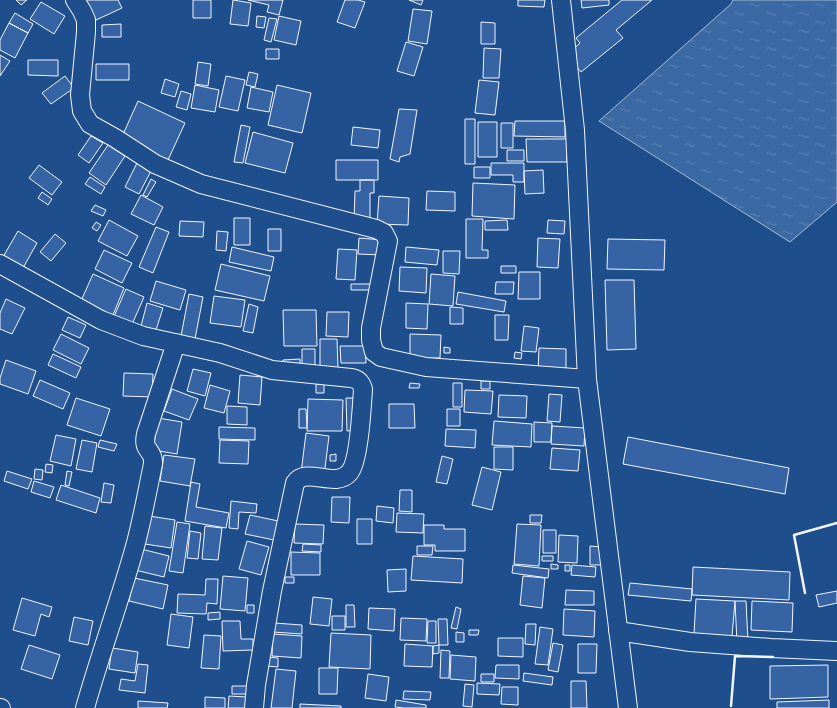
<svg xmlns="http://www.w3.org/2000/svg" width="837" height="708" font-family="'Work Sans',sans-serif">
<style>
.water{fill:url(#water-ripples);stroke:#a8bbd7}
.building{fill:#3563a3;stroke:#f2f6ff}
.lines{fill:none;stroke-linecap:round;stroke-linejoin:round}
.minor-casing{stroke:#f2f6ff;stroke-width:20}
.minor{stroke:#1f4e8c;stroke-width:18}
.wall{stroke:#f2f6ff;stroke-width:2.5}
</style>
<defs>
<pattern id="water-ripples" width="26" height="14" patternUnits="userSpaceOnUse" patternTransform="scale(1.25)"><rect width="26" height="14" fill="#3b69a3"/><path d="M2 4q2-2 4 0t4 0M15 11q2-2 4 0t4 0" fill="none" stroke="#587fb1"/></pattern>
</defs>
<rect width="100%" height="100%" fill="#1f4e8c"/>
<!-- water -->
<path class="water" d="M733,0h104v202l-47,40 -191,-121 132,-117z"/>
<!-- building -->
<path class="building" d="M16,0h11l-6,5z
M86,0h32l4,8 -26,12z
M193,0h18v18h-18z
M233,0l18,3 -3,23 -18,-2z
M248,0h35l-4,15 -12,-3 2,-7z
M345,0h13l7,2 -10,26 -18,-6z
M409,0h14l-2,5z
M518,0h27l-1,7 -26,-1z
M581,0h28v5l-27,3z
M622,0h30l-36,30 7,8 -42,34 -5,-6 2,-2 -9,-11 11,-10 -4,-5z
M41,2l24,14 -11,18 -24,-15z
M413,9l19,2 -5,33 -19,-3z
M15,13l18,11 -5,9 -19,-10z
M257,16l9,1 -2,11 -8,-1z
M279,16l22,5 -5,24 -22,-5z
M269,18l8,1 -6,23 -7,-2z
M481,22l14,1v21h-14z
M9,23l19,10 -13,25 -15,-8v-10z
M121,24v13h-19v-12z
M406,42l17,5 -9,29 -17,-5z
M484,48l17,1 -2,29h-16z
M266,49h13v10h-13z
M0,55l10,6 -10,15z
M28,60h30v16l-30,-1z
M198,62l13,2 -3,22 -13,-2z
M96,64h33v16h-33z
M249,72l9,2 -3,13 -9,-2z
M65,76l9,12 -23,16 -9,-11z
M226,76l19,4 -7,31 -19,-4z
M165,79l14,5 -4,13 -14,-4z
M479,80l20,2 -4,33 -20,-2z
M195,85l24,5 -4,22 -24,-4z
M277,85l34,8 -9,40 -34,-8z
M251,87l22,5 -4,20 -22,-4z
M181,91l10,3 -4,16 -11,-3z
M138,101l47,22 -17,37 -47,-21z
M399,109l18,1 -7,44 -10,3 -1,5 -9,-3z
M465,119h10v45h-10z
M515,121h50v16l-51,-1z
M478,122h19v35h-19z
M501,123h12v25h-12z
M241,125l9,2 -7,36 -9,-1z
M353,127l27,3 -2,18 -27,-3z
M253,132l40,11 -8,30 -40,-10z
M91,136l12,7 -14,20 -11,-8z
M526,139h41v23h-40z
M108,145l17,11 -19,29 -17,-12z
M507,150h17v11h-17z
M336,160h42v20h-42z
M138,161l14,8 -13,25 -14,-7z
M491,163h33v19h-11v-7h-22z
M39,165l23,17 -10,13 -23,-17z
M474,167h16v11h-16z
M543,170l1,23 -19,1 -1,-23z
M90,177l15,10 -4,7 -16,-10z
M151,179l5,3 -9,15 -4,-2z
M360,180h14v13h-4v30h-16l1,-32h5z
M473,183l42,2 -1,34 -42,-3z
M427,191l28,1v19l-29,-1z
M42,192l10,7 -4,6 -10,-7z
M141,195l22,12 -9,18 -23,-11z
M379,196l30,2 -1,27 -31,-1z
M95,205l11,5 -3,6 -12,-5z
M234,218h16v27h-16z
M466,219h17l-1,31h6v8h-22z
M109,220l29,16 -11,20 -29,-15z
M507,220l1,10h-23v-9z
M548,220l17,1 -1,13 -17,-1z
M180,221l24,1 -1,15 -24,-1z
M96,222l5,3 -4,6 -5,-3z
M156,227l13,5 -16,41 -14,-6z
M268,229h13v22h-13z
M18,231l19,12 -14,25 -20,-11z
M217,231l11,1 -2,19 -10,-1z
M55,234l11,9 -15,18 -11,-9z
M359,238l24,2 -1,15 -24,-1z
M538,238l22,1 -2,29 -21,-1z
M608,239l57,1 -1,30 -57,-1z
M232,247l42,10 -3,14 -42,-9z
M406,247l33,3 -2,15 -32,-3z
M338,249l19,1 -2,30 -19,-1z
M104,250l28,13 -10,20 -27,-14z
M443,251h17l-1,23 -16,-1z
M221,264l49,12 -6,25 -49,-11z
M501,266h15v7h-15z
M400,267l27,1 -1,25 -27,-2z
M519,272h21v27h-22z
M93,274l31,14 -11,27 -32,-14z
M431,274l24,2 -2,30 -24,-2z
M605,280h29l2,69 -29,1z
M156,281l30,9 -6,20 -30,-9z
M496,282h18l-1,12h-18z
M351,284h23v6h-23z
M126,289l18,8 -14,32 -18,-8z
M458,292l48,9 -2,11 -48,-8z
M189,294l14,3 -8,42 -14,-3z
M214,296l31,4 -4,27 -31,-4z
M6,299l19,9 -13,26 -12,-5v-16z
M147,303l16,5 -7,22 -15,-4z
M406,303l22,1 -1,25 -21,-1z
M249,304l9,3 -5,26 -10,-2z
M450,307l13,1v16h-13z
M283,310h33l1,36h-33z
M327,312h22l-1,25 -22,-1z
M495,315h14l-1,25h-13z
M68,317l18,8 -6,13 -18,-8z
M524,326l15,2 -3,24 -15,-1z
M61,334l28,14 -8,16 -28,-14z
M410,334l31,1 -1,23h-30z
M320,339h17l1,29h-18z
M340,346h25l1,17h-25z
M444,347l6,1v5h-6z
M539,348l27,1v24l-28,-1z
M302,349h13v20h-13z
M515,352l7,1 -1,6 -7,-1z
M53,354l28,13 -5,11 -28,-13z
M300,359v9l-17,1v-9z
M6,360l30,11 -8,23 -28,-10v-6z
M193,369l18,4 -6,23 -18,-5z
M124,373l29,1 -1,23 -29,-1z
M240,375l22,2 -2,28 -22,-2z
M40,380l30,13 -7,16 -30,-13z
M481,381h9v8h-9z
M410,383l10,1 -1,4h-10z
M453,383h9v24h-9z
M316,384h8v9h-8z
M210,385l20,6 -6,22 -20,-5z
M172,389l26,10 -9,21 -25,-9z
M465,390l28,1 -2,23 -27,-2z
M549,394l13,1 -2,27 -13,-1z
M499,395l28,1 -1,22 -28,-1z
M76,398l34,11 -9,27 -34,-11z
M346,398h11l1,32 -11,1z
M308,399l35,1 -1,31h-35z
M389,404h25l1,24h-26z
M227,406l20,1v18l-20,-1z
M299,409h7l1,19h-8z
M447,409h13v17h-13z
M158,418l24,4 -5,32 -24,-4z
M494,421l38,3 -1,23 -39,-2z
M534,422l18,1 -1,19h-17z
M552,426l33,2 -1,18 -33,-2z
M219,427l36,1v12l-36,-1z
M446,429l30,1 -1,18 -30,-2z
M306,433l23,3 -5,40 -23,-3z
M56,435l20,4 -5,27 -21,-5z
M628,437l161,31 -4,26 -162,-30z
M82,440l15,3 -5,29 -16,-3z
M100,440l17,4 -3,7 -16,-4z
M220,440l29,1 -1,23 -29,-1z
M494,447h19v23l-19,-1z
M552,448l28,2 -2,21 -28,-2z
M336,454v7h-6v-6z
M164,455l31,4 -5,27 -30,-5z
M442,456l11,3 -6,25 -11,-2z
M46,464l7,1 -1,8 -7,-1z
M482,467l19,5 -9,38 -20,-5z
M35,469l8,1 -1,10 -8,-1z
M7,471l25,8 -4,10 -24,-8z
M67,471l5,1 -3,14 -4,-1z
M34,481l20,6 -4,11 -19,-6z
M191,482l9,2 -4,23 33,6 -3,15 -41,-7z
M104,483l10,2 -3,18 -10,-1z
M61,485l39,13 -4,15 -40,-13z
M400,490h12v22l-13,-1z
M332,497h18l-1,26 -18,-1z
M231,501l26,3 -1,9 -17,-1 -1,17 -9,-1z
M377,506l17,2 -1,15 -17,-2z
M397,513l27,1 -1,19 -27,-1z
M250,515l33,7 -4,19 -34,-7z
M530,515h12l-1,8h-11z
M149,516l26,4 -4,28 -26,-4z
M357,519h15v25h-15z
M177,522l13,2 -7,49 -14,-2z
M295,524l29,1 -1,19 -29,-1z
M517,524l24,1 -2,41 -25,-2z
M424,525h20v4h21v22h-30v-6h-11z
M205,526l17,2 -4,32 -16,-1z
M543,530h13v23h-13z
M190,531l11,2 -3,26 -11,-1z
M559,535l19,1 -1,27 -19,-1z
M247,541l22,6 -8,28 -22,-6z
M303,544l18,1v7l-19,-1z
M417,546h16l-1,9h-15z
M590,546l11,1v18h-11z
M141,549l28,7 -5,21 -29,-7z
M291,552l29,1v22h-29z
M413,556l50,3 -1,24 -51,-3z
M542,556h11v5h-11z
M551,564l7,1v4h-7z
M513,565l36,4 -1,9 -36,-5z
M565,565h5v6h-5z
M572,565l24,2 -1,10 -24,-2z
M693,567l97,5 -1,28 -97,-5z
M406,569v22l-18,1 -1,-22z
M223,576l25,2 -3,33 -25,-2z
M523,576l22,2 -3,30 -22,-3z
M285,577h9v6h-9z
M134,578l34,7 -5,24 -34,-8z
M206,579h12l-1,25 -10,-1 -1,11 -29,-1 1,-19 27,1z
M630,583l62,6 -1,12 -63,-6z
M566,590l28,1v14h-29z
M837,591v12l-18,4 -3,-12z
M313,597l19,2 -3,27 -19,-2z
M22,598l30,9 -3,10 -8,-3 -6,22 -22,-6z
M696,599l39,2 -3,35 -38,-2z
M735,601h11l2,41 -11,1z
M752,601l41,2 -1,29 -41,-2z
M247,605h7v8h-7z
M346,605h8l1,22h-9z
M456,607l5,2 -4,20 -6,-1z
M369,608l26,1 -1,22 -26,-2z
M564,609l31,2 -1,26 -31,-2z
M220,612v7l-12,1v-7z
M171,614l22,3 -4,31 -22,-3z
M332,616h13v14h-13z
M74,617l19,4 -5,24 -19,-4z
M401,618l26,1 -1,22 -26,-1z
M438,619h9l1,26h-9z
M222,621h18l1,18h12v11l-30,1z
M428,621h8v22h-9z
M274,623l28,2v9l-29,-2z
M526,624h10l-1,21 -10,-1z
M540,627l13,2 -5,36 -13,-1z
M469,630h10l-1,5h-9z
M456,632l8,1v9h-8z
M331,633l40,2 -1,34 -41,-2z
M273,634l29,2 -1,22 -29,-2z
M204,635l17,1 -2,33 -18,-1z
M498,638h25v19l-25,-1z
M553,643l10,2 -5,27 -10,-2z
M405,644l28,2 -1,21 -28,-1z
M578,644h19l-1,29h-18z
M29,645l31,10 -8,24 -31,-10z
M439,645v8l-6,1v-8z
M112,648l26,4 -3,21 -26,-4z
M441,650l9,1 -1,27h-9z
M451,655l25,2 -1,24 -25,-2z
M268,657l10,1v9l-11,-1z
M138,664l10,1 -3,28 -26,-3 2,-11 14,2z
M496,665h23v14l-24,-1z
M828,665v32l-58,2v-33z
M319,668h19l-1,26h-18z
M276,669l20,2 -4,37h-21z
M524,673l29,4 -1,8 -29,-4z
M368,674l21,3 -3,24 -21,-3z
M481,674h13v8h-13z
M571,681h15l1,27h-16z
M477,683l23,1 -1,11 -22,-1z
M465,684l9,1 -2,22 -9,-1z
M232,686h18v8h-18z
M502,687h16v18l-17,-1z
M404,691l27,1 -1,8 -27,-1z
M229,696l18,1v11h-19z
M205,697l20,1v10h-20z
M396,700l30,5v3h-22l-9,-1z
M829,700v8h-52v-6z
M138,701l30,2 -1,5h-29z
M300,704l41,2v2h-41z"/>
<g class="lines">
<!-- minor casing -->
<g class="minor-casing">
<path id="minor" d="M75,0l7,11 4,9v12l-6,63 2,16 8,13 25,14 40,26 46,20 175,45 8,4 4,8 -17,87v12l3,12 7,5 45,10 161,12
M561,0l14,130 12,249 41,329
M0,264l101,56 42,16 77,17 52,17 79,8c7,1 10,4 12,11 -1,16 -4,74 -14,84 -14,16 -43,-7 -54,10l-23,108 -16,94 -2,23
M618,631l72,11 81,6 66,3
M0,708h1
M85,708c15,-53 34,-105 49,-158 8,-28 13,-58 19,-86 1,-16 -11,-11 -7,-30l30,-91"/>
</g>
<!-- minor -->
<use href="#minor" class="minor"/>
<!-- wall -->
<path class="wall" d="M805,593l-11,-58 43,-12
M731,706l4,-50 38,1"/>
</g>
</svg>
